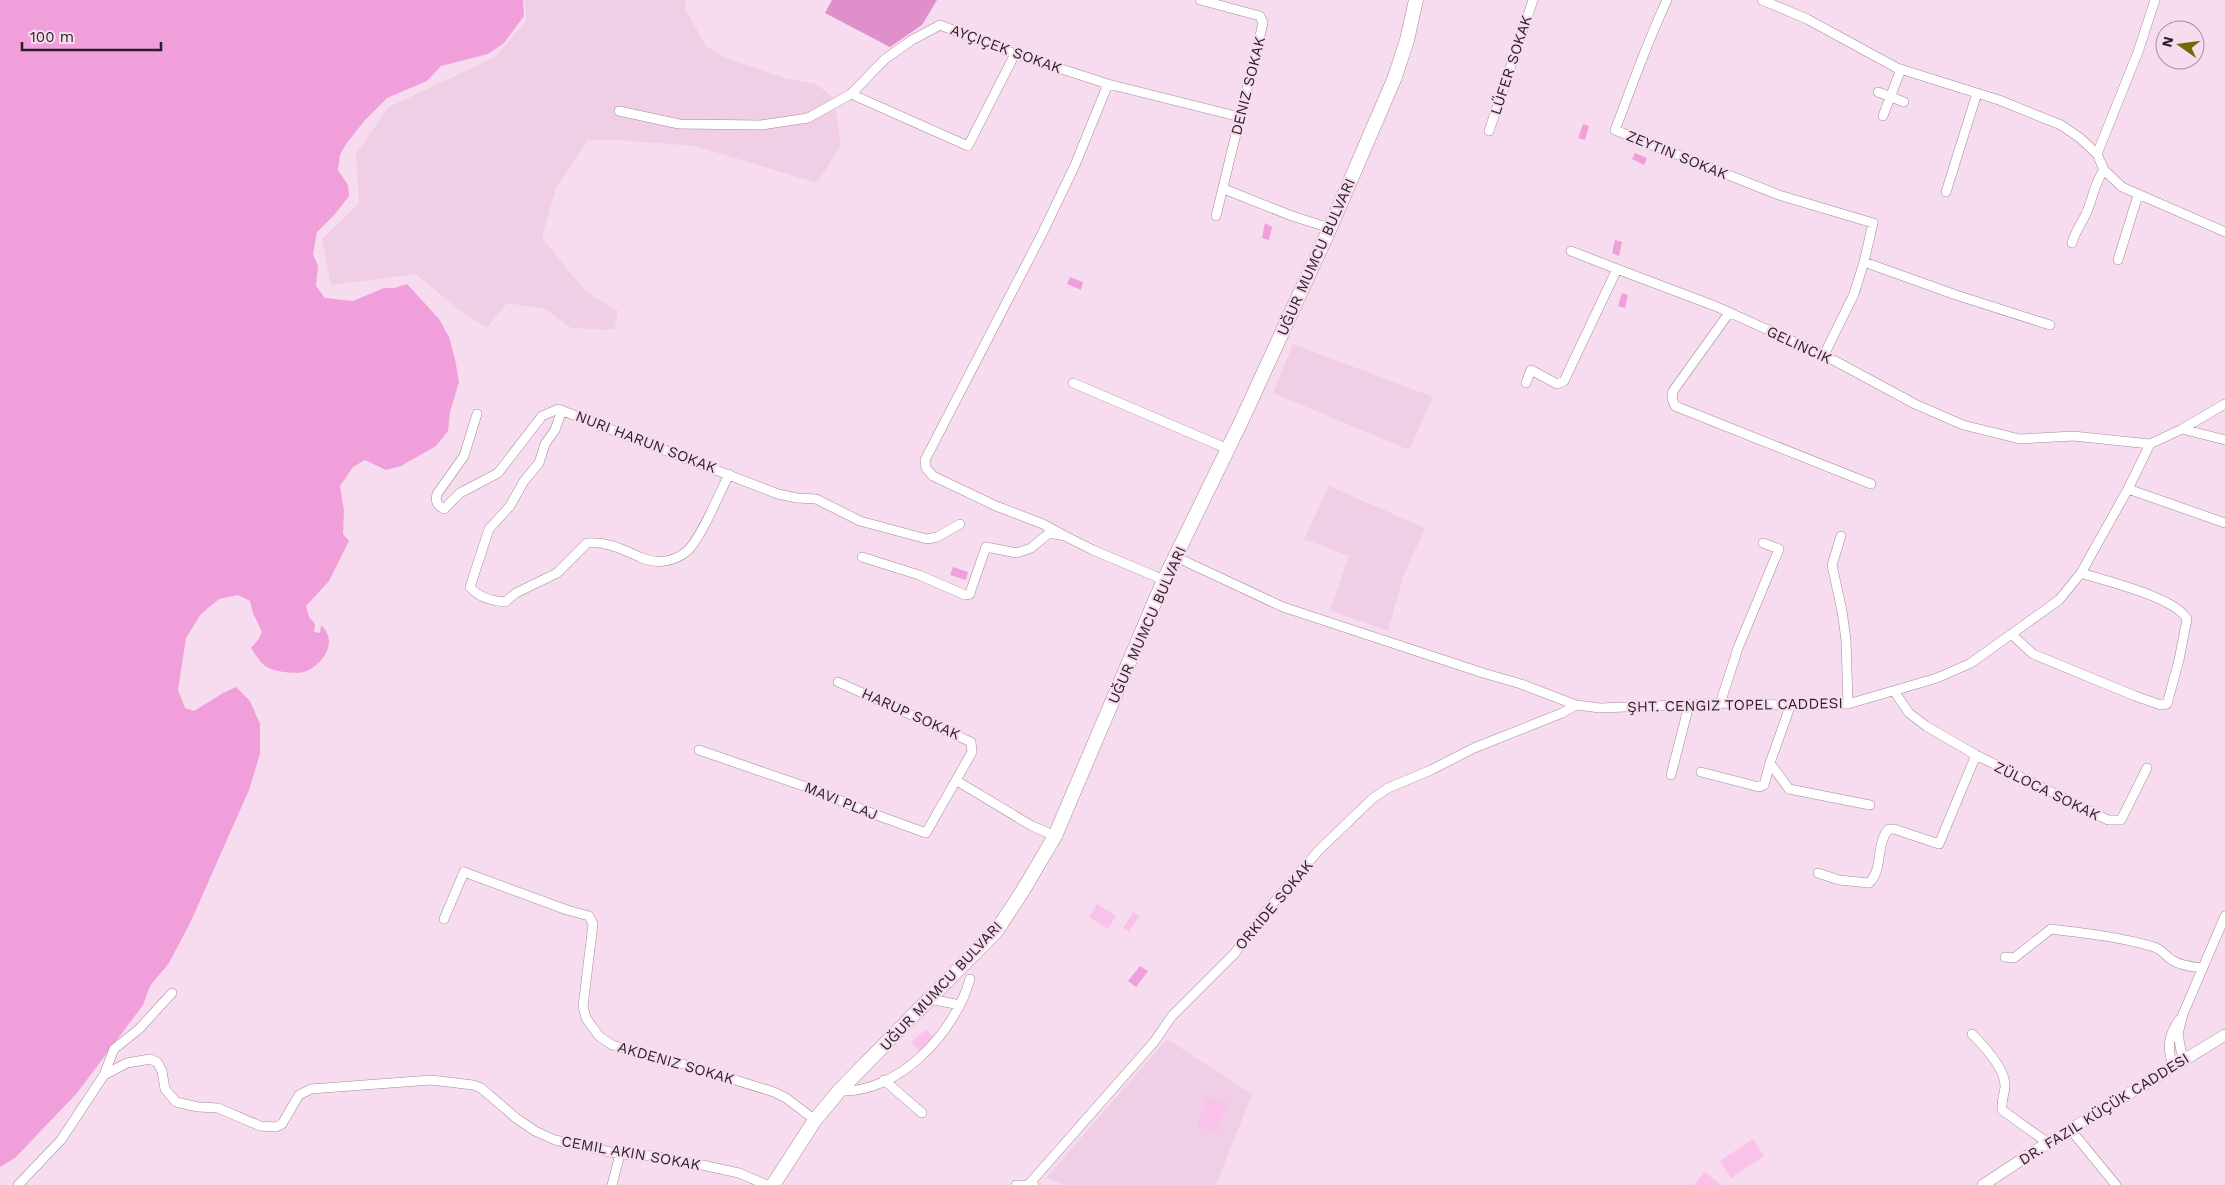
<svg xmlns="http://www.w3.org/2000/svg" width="2225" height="1185" font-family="'Work Sans',sans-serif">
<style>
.built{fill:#f0cfe6}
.green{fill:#fac2ea}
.forest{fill:#df8fca}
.water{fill:#f09fda}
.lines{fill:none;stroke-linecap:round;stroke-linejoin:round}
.minor-casing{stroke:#a38b9b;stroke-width:10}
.tertiary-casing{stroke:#a38b9b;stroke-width:12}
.primary-casing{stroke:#a38b9b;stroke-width:15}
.minor{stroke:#fff;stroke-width:9}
.tertiary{stroke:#fff;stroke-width:11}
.primary{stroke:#fff;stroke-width:14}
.labels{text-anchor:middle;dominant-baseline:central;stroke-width:4.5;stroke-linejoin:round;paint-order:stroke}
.street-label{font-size:15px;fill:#281e25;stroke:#f6dcee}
</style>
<rect width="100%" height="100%" fill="#f6dcee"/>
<!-- built -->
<path class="built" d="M525,0h161l-1,9 21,37 17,11 62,21 31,6 18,14 7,47 -24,38 -122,-37 -76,-6h-31l-32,48 -14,50 43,53 33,20 -4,19 -43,-2 -26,-19 -38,-6 -20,25 -28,-18 -43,-36 -85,11 -9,-46 37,-36 -3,-50 33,-46 106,-50 31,-36z
M1293,344l140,53 -24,53 -136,-57z
M1329,486l96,42 -22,49 -15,54 -58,-21 19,-54 -45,-17z
M1167,1039l85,55 -36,91h-151l-19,-7z"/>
<!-- green -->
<path class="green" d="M1097,904l19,12 -8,13 -19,-12z
M1133,912l6,4 -10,16 -6,-4z
M926,1029l8,10 -15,12 -8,-9z
M1207,1097l20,7 -11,29 -19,-6z
M1753,1139l11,17 -33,22 -11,-17z
M1704,1172l18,13h-28z"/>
<!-- forest -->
<path class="forest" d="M832,0h105l-15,25 -32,22 -65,-34z"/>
<!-- water -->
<path class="water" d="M0,0h523l1,16 -20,27 -16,11 -47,12 -14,15 -40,17 -22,22 -19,24 -6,11 -2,15 10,15 1,11 -14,18 -18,18 -4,22 5,12 -2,20 9,12 28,3 31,-13h11l12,-4 32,35 10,18 6,22 4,23 -9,30 -2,19 -12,15 -35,20 -15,4 -21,-10 -12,7 -13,19 4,25 -1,23 6,7 -20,40 -23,25 3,11 6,7 -1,8 6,1 1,-8c17,16 4,37 -14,46 -10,4 -33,1 -42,-5 -6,-5 -10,-12 -14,-18l7,-8 4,-8 -9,-19 -3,-12 -12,-6 -19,4 -18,15 -15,24 -8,52 7,18 9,3 29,-18 13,-6 14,14 10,23v30l-11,36 -58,131 -22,42 -19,23 -7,19 -66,88 -62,65 -15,9z
M1583,124l6,2 -4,14 -7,-2z
M1635,153l12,5 -3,7 -12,-6z
M1265,223l7,4 -3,13 -7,-2z
M1615,240l7,2 -3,14 -7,-3z
M1070,277l13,5 -2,8 -14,-6z
M1622,293l6,2 -3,13 -7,-2z
M953,567l15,5 -2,8 -16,-5z
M1140,966l8,5 -12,16 -8,-6z"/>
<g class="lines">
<!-- minor casing -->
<g class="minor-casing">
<path id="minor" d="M1200,0l60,16 3,7 -47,193
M1667,0c-20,42 -35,86 -52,130l164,65 94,28 -9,39 -10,32 -30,61
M1762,0l45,19 90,49 102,32 62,25 19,13 17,16 7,16 18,17 103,45
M1878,92l26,10
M851,94l117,52 47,-92
M619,111l60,13 82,1 47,-7 43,-24 34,-35 27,-19 28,-15 75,29 93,30 132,33
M1883,116l18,-47
M1489,131l44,-131
M2097,154l41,-102 17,-52
M1224,189l68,27 38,12
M1946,192l31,-99
M2072,243c3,-11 9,-19 14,-29 7,-15 8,-31 18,-44
M1571,251l46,18
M2118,260l20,-65
M1864,262l92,33 94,30
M1729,313l-56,78 -1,7 3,8 196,78
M1073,383l155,66
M1526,383l5,-13 26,14 7,-3 53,-112 98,37 109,49 91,49 48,21 57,14 53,-3 77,8
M562,410l-7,20 -10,14 -6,19 -15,18 -14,25 -21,23 -19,58c8,10 23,14 35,15l11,-9 41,-20 30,-30c21,-2 36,7 55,15 15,6 31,4 44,-6 14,-11 34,-60 43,-78
M477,414l-13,42 -27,38c-2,8 0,11 7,15l16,-16 38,-20 44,-57 16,-7 220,85 19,4 19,1 44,22 67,18 10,-2 23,-13
M2182,429l43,11
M2128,489l97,34
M1065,536l-22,-12 -47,-18 -63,-30 -7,-8 -1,-8 118,-228 32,-67 33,-81
M1841,536l-9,29 10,46 4,29 2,64
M862,557l57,18 46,20 5,-1 1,-4 15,-43 31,6 14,-5 17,-14h7l10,2 28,14 71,30
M1176,557l107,50 200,66 38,11 55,21 24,3 127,-5 54,2 67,-1 89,-26 34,-15 88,-63 22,-27 47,-84 22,-45 32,-15 43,-25
M2011,634l22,20 102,42 26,9 6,-1 12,-44 8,-41c-12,-22 -82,-38 -106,-46
M1894,691l15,22 17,13 50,29 132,65h13l26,-52
M1720,704l18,-56 41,-99 -16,-6
M699,750l116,40 56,23 55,20 46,-81 -1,-10 -133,-60
M1770,763l19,26 81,16
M1701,772l58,15 5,-2 6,-22 21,-59
M1671,775l18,-70
M957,781l75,45 23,10
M1818,873l21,7 30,3c15,-14 6,-40 20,-54h5l45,15 37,-89
M444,919l20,-47 103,38 22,6 4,8 -10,82 3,12 13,18 13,9 78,21 84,26 12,6 29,22
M2005,957l9,1 37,-29c34,4 69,8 103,18 9,3 11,9 18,13 9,6 21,7 30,8
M930,999l30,6
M1972,1034c12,12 34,35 33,53 -1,9 -4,14 -3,23l46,33
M2186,1059l-5,-8 -3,-17 5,-20 42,-98
M2173,1066c-6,-18 -5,-30 6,-46
M104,1075l10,-26 25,-20 33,-36
M884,1080l38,33
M839,1091c59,3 116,-58 131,-112
M2070,1129l46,56
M1030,1183l124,-141 18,-26 63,-63 26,-36 58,-67 53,-51 16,-11 43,-18 43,-22 88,-35 14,-8
M18,1185l43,-45 43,-65 23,-12 23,-4 7,3 5,9 3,18 11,13 22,5 20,1 42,18 16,1 6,-3 17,-29 12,-6 120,-9 42,5 8,3 35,30 19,13 20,9 65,14 34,2 48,9 37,8 28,12
M612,1185l8,-31
M1016,1185h18"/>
</g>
<!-- tertiary casing -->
<g class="tertiary-casing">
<path id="tertiary" d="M1983,1185l47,-31 195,-119"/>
</g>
<!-- primary casing -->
<g class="primary-casing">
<path id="primary" d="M773,1185l42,-65 24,-29 158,-161 25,-38 33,-56 109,-256 77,-158 89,-194 65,-151 12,-37 9,-40"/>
</g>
<!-- minor -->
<use href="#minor" class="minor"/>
<!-- tertiary -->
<use href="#tertiary" class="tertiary"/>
<!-- primary -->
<use href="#primary" class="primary"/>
</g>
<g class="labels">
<!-- street labels -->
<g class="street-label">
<text transform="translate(1006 49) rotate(20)">AYÇIÇEK SOKAK</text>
<text transform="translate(1511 65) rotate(-72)">LŰFER SOKAK</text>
<text transform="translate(1248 86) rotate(-76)">DENIZ SOKAK</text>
<text transform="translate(1677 155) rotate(22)">ZEYTIN SOKAK</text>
<text transform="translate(1316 257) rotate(-66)">UĞUR MUMCU BULVARI</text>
<text transform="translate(1799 345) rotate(25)">GELINCIK</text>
<text transform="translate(646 442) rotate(21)">NURI HARUN SOKAK</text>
<text transform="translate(1147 625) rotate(-66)">UĞUR MUMCU BULVARI</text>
<text transform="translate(1735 705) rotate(-1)">ŞHT. CENGIZ TOPEL CADDESI</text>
<text transform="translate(911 714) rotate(24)">HARUP SOKAK</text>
<text transform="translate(2047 791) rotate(26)">ZÜLOCA SOKAK</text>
<text transform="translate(841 801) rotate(22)">MAVI PLAJ</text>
<text transform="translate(1274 905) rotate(-50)">ORKIDE SOKAK</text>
<text transform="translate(941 986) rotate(-47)">UĞUR MUMCU BULVARI</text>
<text transform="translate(676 1063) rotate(16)">AKDENIZ SOKAK</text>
<text transform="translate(2104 1109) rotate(-32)">DR. FAZIL KÜÇÜK CADDESI</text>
<text transform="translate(631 1153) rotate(10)">CEMIL AKIN SOKAK</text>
</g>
</g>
<!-- north arrow -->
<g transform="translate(2180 45) rotate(284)"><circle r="24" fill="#f6dcee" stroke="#a4909e"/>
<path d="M0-4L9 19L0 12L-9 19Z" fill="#6e6b07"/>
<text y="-8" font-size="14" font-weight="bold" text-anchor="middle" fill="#281e25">N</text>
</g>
<!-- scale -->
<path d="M22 42v8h139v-8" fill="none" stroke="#281e25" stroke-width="2.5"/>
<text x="30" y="42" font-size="15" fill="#281e25" stroke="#f6dcee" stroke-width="4" paint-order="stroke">100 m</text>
</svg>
